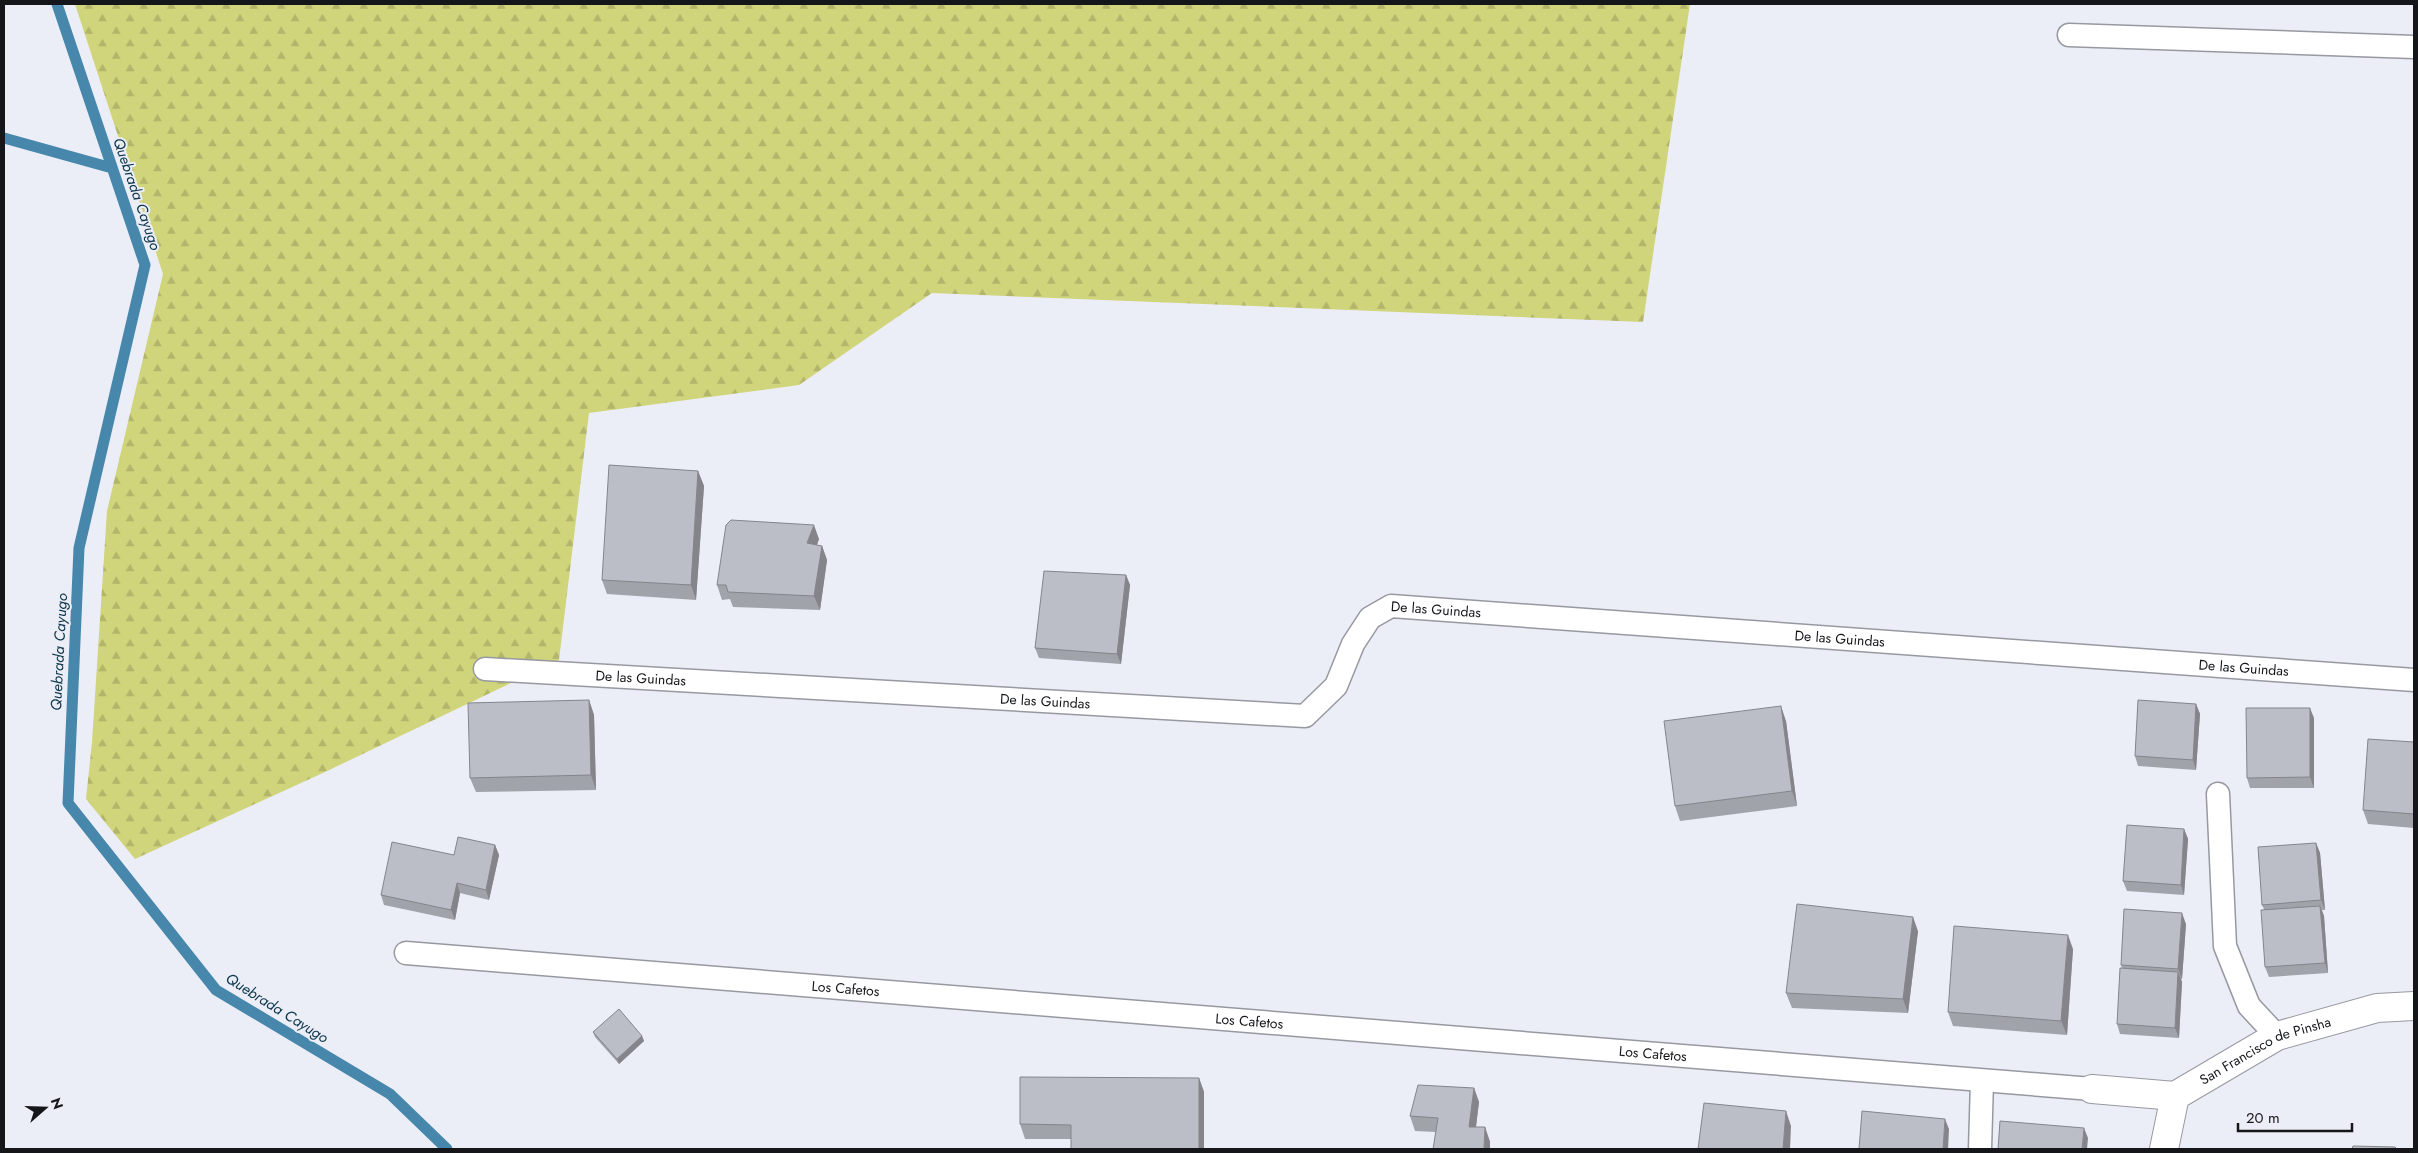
<svg xmlns="http://www.w3.org/2000/svg" width="2418" height="1153" font-family="Jost,sans-serif">
<style>
.forest{fill:url(#forest-firs)}
.lines{fill:none;stroke-linecap:round;stroke-linejoin:round}
.stream{stroke:#4787ab;stroke-width:11}
.lane-casing{stroke:#9799a1;stroke-width:25}
.street-casing{stroke:#9799a1;stroke-width:30}
.lane{stroke:#fff;stroke-width:22}
.street{stroke:#fff;stroke-width:28}
.wall{fill:#a1a3ab}
.shaded-wall{fill:#83858b}
.building{fill:#bbbec7;stroke:#83858b}
.labels{text-anchor:middle;dominant-baseline:central;stroke-width:4;stroke-linejoin:round;paint-order:stroke}
.street-label{font-size:14px;fill:#151619;stroke:#eceef7}
.water-label{font-size:15px;font-style:italic;fill:#0e374b;stroke:#eceef7}
</style>
<defs>
<pattern id="forest-firs" width="22" height="20" patternUnits="userSpaceOnUse" patternTransform="scale(1.25)"><rect width="22" height="20" fill="#d0d47b"/><path d="M5 1l3.5 6h-7zM16 11l3.5 6h-7z" fill="#b2b56a"/></pattern>
</defs>
<rect width="100%" height="100%" fill="#eceef7"/>
<!-- forest -->
<path class="forest" d="M75,4h1615l-47,318 -711,-29 -133,92 -210,28 -30,247 -234,112 -190,87 -49,-60 6,-57 15,-231 56,-237z"/>
<g class="lines">
<!-- stream -->
<path class="stream" d="M57,4l88,261 -66,283 -11,255 148,187 174,104 57,55
M4,138l108,30"/>
<!-- lane casing -->
<g class="lane-casing">
<g id="lane">
<path d="M2069,35l345,12"/>
<path id="s1" d="M485,669l820,47 31,-30 17,-42 17,-26 21,-12 1023,74"/>
<path d="M2218,794l7,152 24,60 28,30"/>
<path id="s2" d="M406,953l1686,136"/>
<path d="M1980,1149l2,-68"/>
</g>
</g>
<!-- street casing -->
<g class="street-casing">
<g id="street">
<path d="M2092,1089l83,7"/>
<path id="s3" d="M2164,1149l11,-53 102,-60 100,-28 37,-2"/>
</g>
</g>
<!-- lane -->
<use href="#lane" class="lane"/>
<!-- street -->
<use href="#street" class="street"/>
</g>
<!-- wall -->
<path class="wall" d="M698,471l6,15 -8,114 -89,-6 -5,-14z
M819,539l-2,6 5,1 5,14 -7,50 -87,-3 -3,-8 -8,1 -5,-15z
M1126,575l4,10 -9,79 -82,-6 -4,-10z
M589,700l5,15 2,75 -120,2 -6,-14z
M2196,704l4,10 -4,56 -58,-4 -3,-10z
M2314,718v70h-64l-3,-10z
M1786,721l11,85 -117,15 -5,-15z
M2414,742v86l-46,-4 -5,-14z
M2184,829l4,10 -4,56 -57,-4 -4,-10z
M2316,843l4,10 5,57h-3l2,6 4,57 -59,4 -4,-10 -1,-58 -2,-4z
M495,845l4,10 -10,45 -29,-7 -5,27 -71,-15 -3,-10 73,-40z
M2186,924l-4,55h-1l1,3 -3,56 -59,-4 -3,-10 5,-56 -1,-3z
M1918,931l-10,82 -116,-5 -6,-15z
M2073,949l-6,86 -114,-9 -5,-14z
M593,1032l49,4 2,5 -25,23 -24,-27z
M1199,1078l5,14v57h-133v-10h-46l-5,-15z
M1474,1088l5,14 -3,25h9l5,15 -54,-10 -21,-1 -5,-15z"/>
<!-- shaded-wall -->
<path class="shaded-wall" d="M698,471l6,15 -8,114 -5,-15z
M814,525l5,14 -7,19 -5,-15z
M822,546l5,14 -7,50 -6,-14z
M1126,575l4,10 -9,79 -4,-10z
M589,700l5,15 2,75 -5,-15z
M2196,704l4,10 -4,56 -3,-10z
M1781,706l5,15 11,85 -5,-15z
M2310,708l4,10v70l-4,-11z
M2184,829l4,10 -4,56 -3,-10z
M2316,843l4,10 5,57 -4,-10z
M495,845l4,10 -10,45 -3,-10z
M457,883l3,10 -5,27 -4,-10z
M2320,906l4,10 4,57 -3,-10z
M2182,913l4,11 -4,55 -4,-10z
M1913,917l5,14 -10,82 -5,-14z
M2068,935l5,14 -6,86 -6,-14z
M2178,972l4,10 -3,56 -4,-10z
M642,1036l2,5 -25,23 -2,-5z
M1199,1078l5,14v57h-5z
M1474,1088l5,14 -5,40 -5,-15z
M1786,1111l5,15 -1,23h-7z
M1945,1119l4,10 -1,20h-5z
M1485,1127l5,15v7h-6z
M2084,1128l4,10 -1,11h-5z"/>
<!-- building -->
<path class="building" d="M609,465l89,6 -7,114 -89,-5z
M731,520l83,5 -7,18 15,3 -8,50 -86,-4 -2,-7h-9l9,-60z
M1044,571l82,4 -9,79 -82,-6z
M589,700l2,75 -121,3 -2,-75z
M2138,700l58,4 -3,56 -58,-4z
M1781,706l11,85 -117,15 -11,-85z
M2246,708h64v69l-63,1z
M2368,739l46,3v72l-51,-4z
M2127,825l57,4 -3,56 -58,-4z
M458,837l37,8 -9,45 -29,-7 -6,27 -70,-15 11,-53 62,13z
M2316,843l5,57 -59,5 -4,-58z
M1797,904l116,13 -10,82 -117,-6z
M2320,906l5,57 -60,4 -4,-57z
M2124,909l58,4 -4,56 -57,-4z
M1954,926l114,9 -7,86 -113,-9z
M2120,968l58,4 -3,56 -58,-4z
M619,1009l23,27 -25,23 -24,-27z
M1020,1077l179,1v71h-128v-24l-51,-1z
M1418,1085l56,3 -5,39h16l-1,22h-51l5,-31 -28,-2z
M1704,1103l82,8 -3,38h-85z
M1862,1111l83,8 -2,30h-84z
M2000,1121l84,7 -2,21h-84z
M2353,1146l42,1 2,2h-45z"/>
<g class="labels">
<!-- street labels -->
<g class="street-label">
<text stroke="none"><textPath href="#s1" startOffset="1010">De las Guindas</textPath></text>
<text stroke="none"><textPath href="#s1" startOffset="1415">De las Guindas</textPath></text>
<text stroke="none"><textPath href="#s1" startOffset="1820">De las Guindas</textPath></text>
<text stroke="none"><textPath href="#s1" startOffset="156">De las Guindas</textPath></text>
<text stroke="none"><textPath href="#s1" startOffset="561">De las Guindas</textPath></text>
<text stroke="none"><textPath href="#s2" startOffset="441">Los Cafetos</textPath></text>
<text stroke="none"><textPath href="#s2" startOffset="846">Los Cafetos</textPath></text>
<text stroke="none"><textPath href="#s3" startOffset="156">San Francisco de Pinsha</textPath></text>
<text stroke="none"><textPath href="#s2" startOffset="1251">Los Cafetos</textPath></text>
</g>
<!-- water labels -->
<g class="water-label">
<text transform="translate(137 194) rotate(71)">Quebrada Cayugo</text>
<text transform="translate(59 652) rotate(-87)">Quebrada Cayugo</text>
<text transform="translate(277 1008) rotate(32)">Quebrada Cayugo</text>
</g>
</g>
<!-- border -->
<rect width="2418" height="1153" fill="none" stroke="#151619" stroke-width="10"/>
<!-- north arrow -->
<g transform="translate(45 1108) rotate(70)" stroke="#eceef7" stroke-width="4" paint-order="stroke">
<path d="M0-4L9 19L0 12L-9 19Z" fill="#151619"/>
<text y="-8" font-size="14" font-weight="bold" text-anchor="middle" fill="#151619">N</text>
</g>
<!-- scale -->
<path d="M2238 1123v8h114v-8" fill="none" stroke="#151619" stroke-width="2.5"/>
<text x="2246" y="1123" font-size="15" fill="#151619" stroke="#eceef7" stroke-width="4" paint-order="stroke">20 m</text>
</svg>
